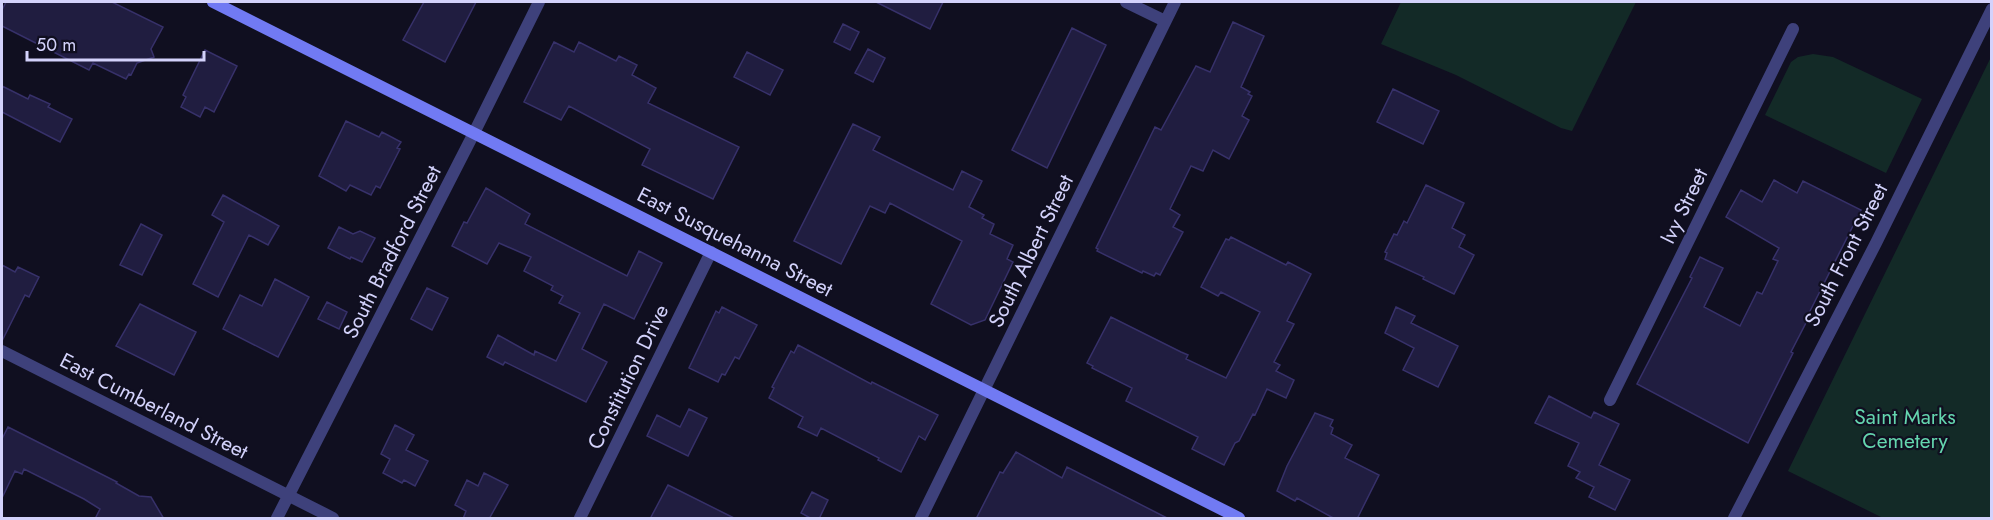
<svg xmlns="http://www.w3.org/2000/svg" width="1993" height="520" font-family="Jost,sans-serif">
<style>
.green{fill:#132a27}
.building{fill:#201d40;stroke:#37316a;stroke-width:1.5}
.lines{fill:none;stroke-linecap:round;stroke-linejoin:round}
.minor{stroke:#3e417b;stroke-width:12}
.secondary{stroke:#717af3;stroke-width:12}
.labels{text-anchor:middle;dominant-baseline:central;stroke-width:4.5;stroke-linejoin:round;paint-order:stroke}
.street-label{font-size:21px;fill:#d3d2fb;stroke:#100f20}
.park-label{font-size:21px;fill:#64d5ae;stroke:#100f20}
</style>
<rect width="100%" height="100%" fill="#100f20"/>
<!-- green -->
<path class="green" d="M1401,2h235l-64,129 -11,-3 -105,-53 -75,-31z
M1813,54l20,3 89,42 -36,74 -121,-58 26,-53 7,-5z
M1991,57v461h-108l-95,-47z"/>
<!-- building -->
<path class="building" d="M6,2h106l51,25 -12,22 3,8 -17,6 -6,12 -2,-1 -3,5 -33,-16 -4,7 -87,-44v-16z
M424,2h52l-31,60 -42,-22z
M876,2h67l-13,27z
M1233,22l31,14 -23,51 9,5 -2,2 4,2 -10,20 7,4 -20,39 -16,-9 -10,21 -12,-5 -21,43 10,6 -7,12 10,5 -23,43 -4,-2 -2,3 -11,-5 -1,2 -45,-22 1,-2 -2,-1 59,-121 6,3 35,-64 14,6z
M843,24l16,8 -9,18 -16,-8z
M1072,28l34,17 -59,123 -35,-18z
M554,42l20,10 5,-10 37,19 3,-5 18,9 -5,10 24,13 -8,15 91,44 -26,52 -71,-34 8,-16 -81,-43 -8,14 -37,-18z
M868,49l17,9 -12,24 -18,-9z
M205,50l32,16 -23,46 -9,-5 -5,10 -19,-10 5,-10 -3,-2z
M747,52l36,18 -13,25 -36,-18z
M2,86l26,13 2,-4 20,9 -2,3 24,12 -12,23 -58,-30z
M1393,89l46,22 -16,33 -46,-22z
M346,121l33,16 3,-5 19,10 -4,6 3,1 -20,39 -4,-2 -5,9 -21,-10 -4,6 -27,-15z
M853,124l27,13 -7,13 80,40 9,-19 20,10 -13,26 15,8 -2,3 12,6 -4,10 23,11 -6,14 6,3 -28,58 -14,5 -40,-21 31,-63 -72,-38 -5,10 -15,-7 -29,58 -47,-23z
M1774,180l23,13 6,-12 58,29 -54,107h2l-18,35 2,1 -45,90 -111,-59 55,-106 -2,-1 10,-20 23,11 -19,39 36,19 17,-34 5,2 16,-33 -5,-2 6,-11 -53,-31 15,-27 21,12z
M1426,185l38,18 -12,25 13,7 -6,12 15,8 -20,39 -31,-15 1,-2 -39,-18 2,-6 -2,-1 9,-18 3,1 7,-14 3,2z
M486,188l44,26 -5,10 102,52 12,-25 23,12 -28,56 -30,-15 -22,45 25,13 -21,40 -81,-40 -2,3 -16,-8 11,-22 36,20 1,-4 21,10 24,-48 -21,-10 4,-7 -12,-6 2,-4 -29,-15 7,-14 -32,-14 -12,21 -35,-18 12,-24 3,1z
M223,195l56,31 -11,19 -19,-10 -31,62 -25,-13 31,-62 -12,-7z
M141,224l21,11 -20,40 -22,-10z
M339,227l14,7 7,-3 15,7 -13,24 -11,-5 -1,2 -22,-11z
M1231,237l55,28 2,-3 23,12 -24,47 7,3 -20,38 6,3 -4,6 18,9 -8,18 -19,-9 -12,26 -2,-1 -14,27 -4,2 -11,22 -32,-16 6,-12 -72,-36 6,-13 -40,-20 1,-2 -6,-3 24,-46 70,35 7,3 -2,4 40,19 34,-66 -39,-20 -3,4 -17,-9 25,-48 3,1z
M2,265l13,7 3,-5 21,10 -10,20 -4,-2 -23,46z
M275,279l34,18 -31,60 -55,-28 17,-34 22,11z
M427,288l21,10 -16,32 -21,-11z
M327,302l20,10 -8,17 -21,-10z
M140,304l56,28 -22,43 -58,-29z
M722,307l35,18 -18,34 -4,-2 -10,18 -3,-1 -4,8 -29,-14 27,-57 3,2z
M1396,307l19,9 -4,7 47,23 -20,41 -35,-17 11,-22 -29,-15z
M798,345l73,39 1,-2 66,33 -13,25 -6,-4 -18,36 -23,-12 1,-2 -58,-30 -4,8 -19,-9 5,-10 -34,-19 5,-10 -2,-1 19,-36 3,2z
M1549,396l42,22 3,-6 25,12 -20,41 31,15 -15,30 -26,-13 5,-10 -18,-9 4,-6 -12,-6 11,-23 -44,-20z
M689,409l18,9 -19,38 -41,-20 10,-21 23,12z
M1315,413l18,7 -3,6 3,2 -2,6 21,11 -7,13 34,17 -22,44h-22l-38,-21 -2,3 -18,-10 10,-25z
M395,425l19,10 -8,15 22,11 -13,25 -11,-6 -2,3 -19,-10 7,-14 -9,-5z
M8,427l109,55 -1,1 23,13 12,1 13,22h-69l5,-10 -16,-10 -60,-30 -2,5 -7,-3 -13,27v-59z
M1016,452l46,26 5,-11 102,52h-193l24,-47 3,1z
M484,473l24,12 -19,34h-26l3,-8 -11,-6 12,-25 11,6z
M668,485l68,34h-86z
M812,492l16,8 -9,19h-7l-11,-6z"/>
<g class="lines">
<!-- minor -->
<path class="minor" d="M1126,2l39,19
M2,351l331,167
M1610,400l183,-371
M277,518l197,-385 65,-131
M580,518l131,-266
M921,518l254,-516
M1734,518l142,-275 116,-234"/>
<!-- secondary -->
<path class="secondary" d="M213,2l1026,516"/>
</g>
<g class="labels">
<!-- street labels -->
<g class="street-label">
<text transform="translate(1684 206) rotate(-64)">Ivy Street</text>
<text transform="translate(735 242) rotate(27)">East Susquehanna Street</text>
<text transform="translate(1031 251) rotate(-64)">South Albert Street</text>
<text transform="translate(392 252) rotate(-63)">South Bradford Street</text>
<text transform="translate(1846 255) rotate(-63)">South Front Street</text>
<text transform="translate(628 377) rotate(-64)">Constitution Drive</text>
<text transform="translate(154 406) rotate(27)">East Cumberland Street</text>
</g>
<!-- park labels -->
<g class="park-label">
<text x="1905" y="417">Saint Marks<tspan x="1905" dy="24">Cemetery</tspan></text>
</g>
</g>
<!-- border -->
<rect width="1993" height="520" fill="none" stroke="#d3d2fb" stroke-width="6"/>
<!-- scale -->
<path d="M27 51v9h177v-9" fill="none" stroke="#d3d2fb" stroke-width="3"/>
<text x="36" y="51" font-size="18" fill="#d3d2fb" stroke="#100f20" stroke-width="4.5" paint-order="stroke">50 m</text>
</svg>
